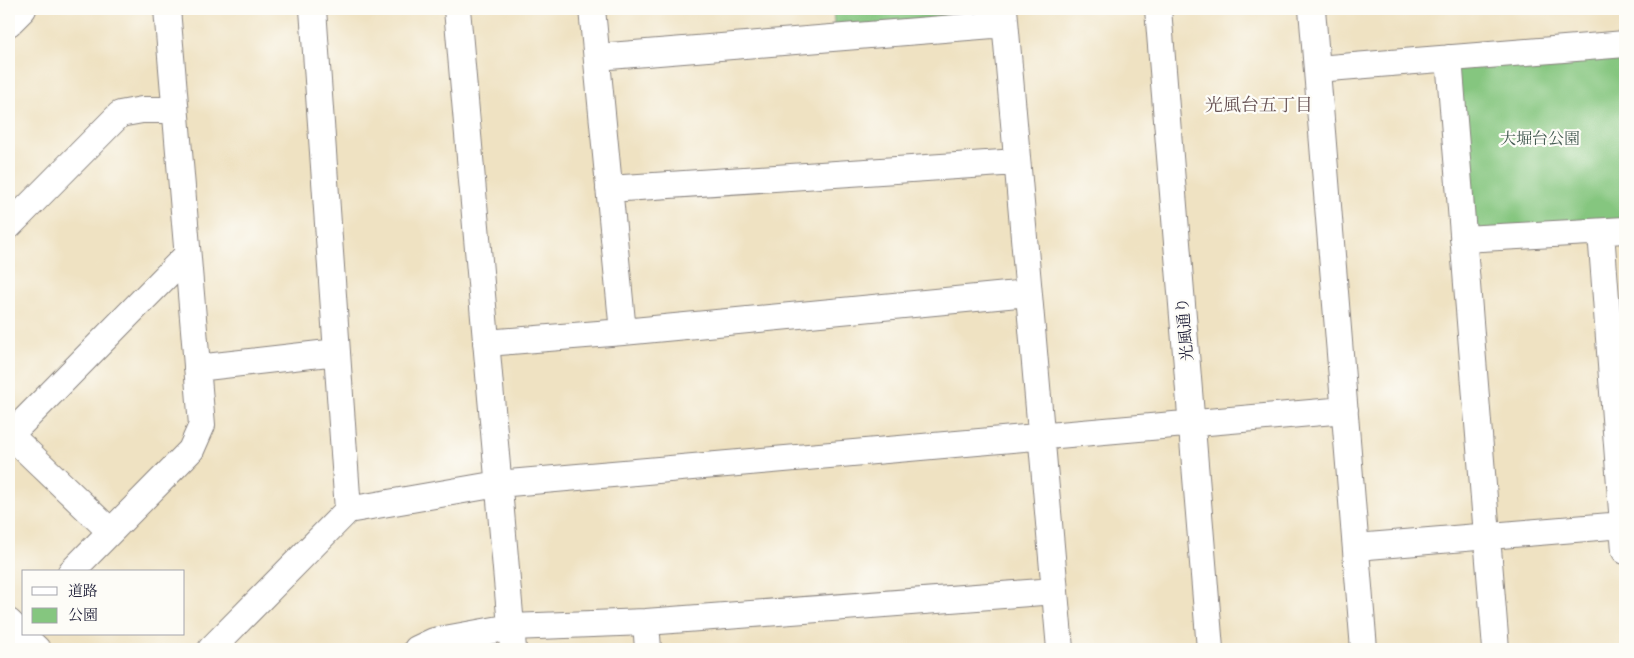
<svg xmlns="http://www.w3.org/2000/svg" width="1634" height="658" font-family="'IM FELL Double Pica','Noto Serif JP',serif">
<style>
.green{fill:#85c67f;stroke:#54745d}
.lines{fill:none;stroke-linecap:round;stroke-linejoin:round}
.minor-casing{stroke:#88827e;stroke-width:28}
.minor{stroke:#fff;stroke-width:26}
.labels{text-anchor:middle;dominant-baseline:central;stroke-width:4.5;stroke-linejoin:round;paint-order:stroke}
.park-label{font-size:16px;fill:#455b53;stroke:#fdfcf7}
.street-label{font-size:16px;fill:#22223b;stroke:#fdfcf7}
.neighbourhood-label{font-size:18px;fill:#665052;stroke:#fdfcf7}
</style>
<rect width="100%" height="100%" fill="#fdfcf7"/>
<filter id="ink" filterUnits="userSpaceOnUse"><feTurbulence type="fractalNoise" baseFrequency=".02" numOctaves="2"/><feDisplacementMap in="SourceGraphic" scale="10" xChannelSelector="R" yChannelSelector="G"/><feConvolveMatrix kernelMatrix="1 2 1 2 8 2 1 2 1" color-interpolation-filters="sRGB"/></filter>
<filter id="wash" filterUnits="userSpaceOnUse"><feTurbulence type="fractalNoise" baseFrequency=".0096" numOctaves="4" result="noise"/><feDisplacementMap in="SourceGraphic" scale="20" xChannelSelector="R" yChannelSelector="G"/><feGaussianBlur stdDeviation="1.12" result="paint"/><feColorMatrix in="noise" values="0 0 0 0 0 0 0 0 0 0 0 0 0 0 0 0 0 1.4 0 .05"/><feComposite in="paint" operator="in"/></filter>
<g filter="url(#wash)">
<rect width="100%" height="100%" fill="#efe2c2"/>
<!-- green -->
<path class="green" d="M833,9h171l1,15 -170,14z
M1625,44v186l-162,9 -14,-181z"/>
</g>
<g filter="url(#ink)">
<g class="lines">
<!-- minor casing -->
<g class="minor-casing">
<path id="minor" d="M313,9l35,501
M457,9l56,640
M592,9l31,323
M1004,9l56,640
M1158,9l52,640
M1312,9l52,640
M9,23l14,-14
M597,57l408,-33
M1449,58l47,591
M1317,69l308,-25
M609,189l408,-27
M9,226l111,-112 22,-4h33
M1601,232l24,319
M1463,239l162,-9
M486,343l137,-11 405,-39
M197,368l140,-16
M9,434l101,97
M10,435l177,-180
M1356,547l267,-22
M71,572l120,-122 11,-25 -35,-416
M9,622l28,27
M646,622l2,27
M211,649l137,-139 150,-26 847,-74
M417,649l17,-8 77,-14 135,-5 409,-31"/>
</g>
<!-- minor -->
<use href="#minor" class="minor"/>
</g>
</g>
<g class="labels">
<!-- park labels -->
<g class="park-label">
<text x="1540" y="139">大堀台公園</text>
</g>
<!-- street labels -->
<g class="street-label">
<text transform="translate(1185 329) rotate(-95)">光風通り</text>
</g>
<!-- neighbourhood labels -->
<g class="neighbourhood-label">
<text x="1259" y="105">光風台五丁目</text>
</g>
</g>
<!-- margin -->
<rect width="1634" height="658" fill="none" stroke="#fdfcf7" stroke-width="30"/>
<!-- legend -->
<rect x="22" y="570" width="162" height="65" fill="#fdfcf7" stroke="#a5a5ac"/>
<rect x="32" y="587" width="25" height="8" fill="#ffffff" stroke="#a5a5ac"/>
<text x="68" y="596" font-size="15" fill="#22223b">道路</text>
<rect x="32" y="608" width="25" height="15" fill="#85c67f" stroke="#a5a5ac"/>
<text x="68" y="620" font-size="15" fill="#22223b">公園</text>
</svg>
